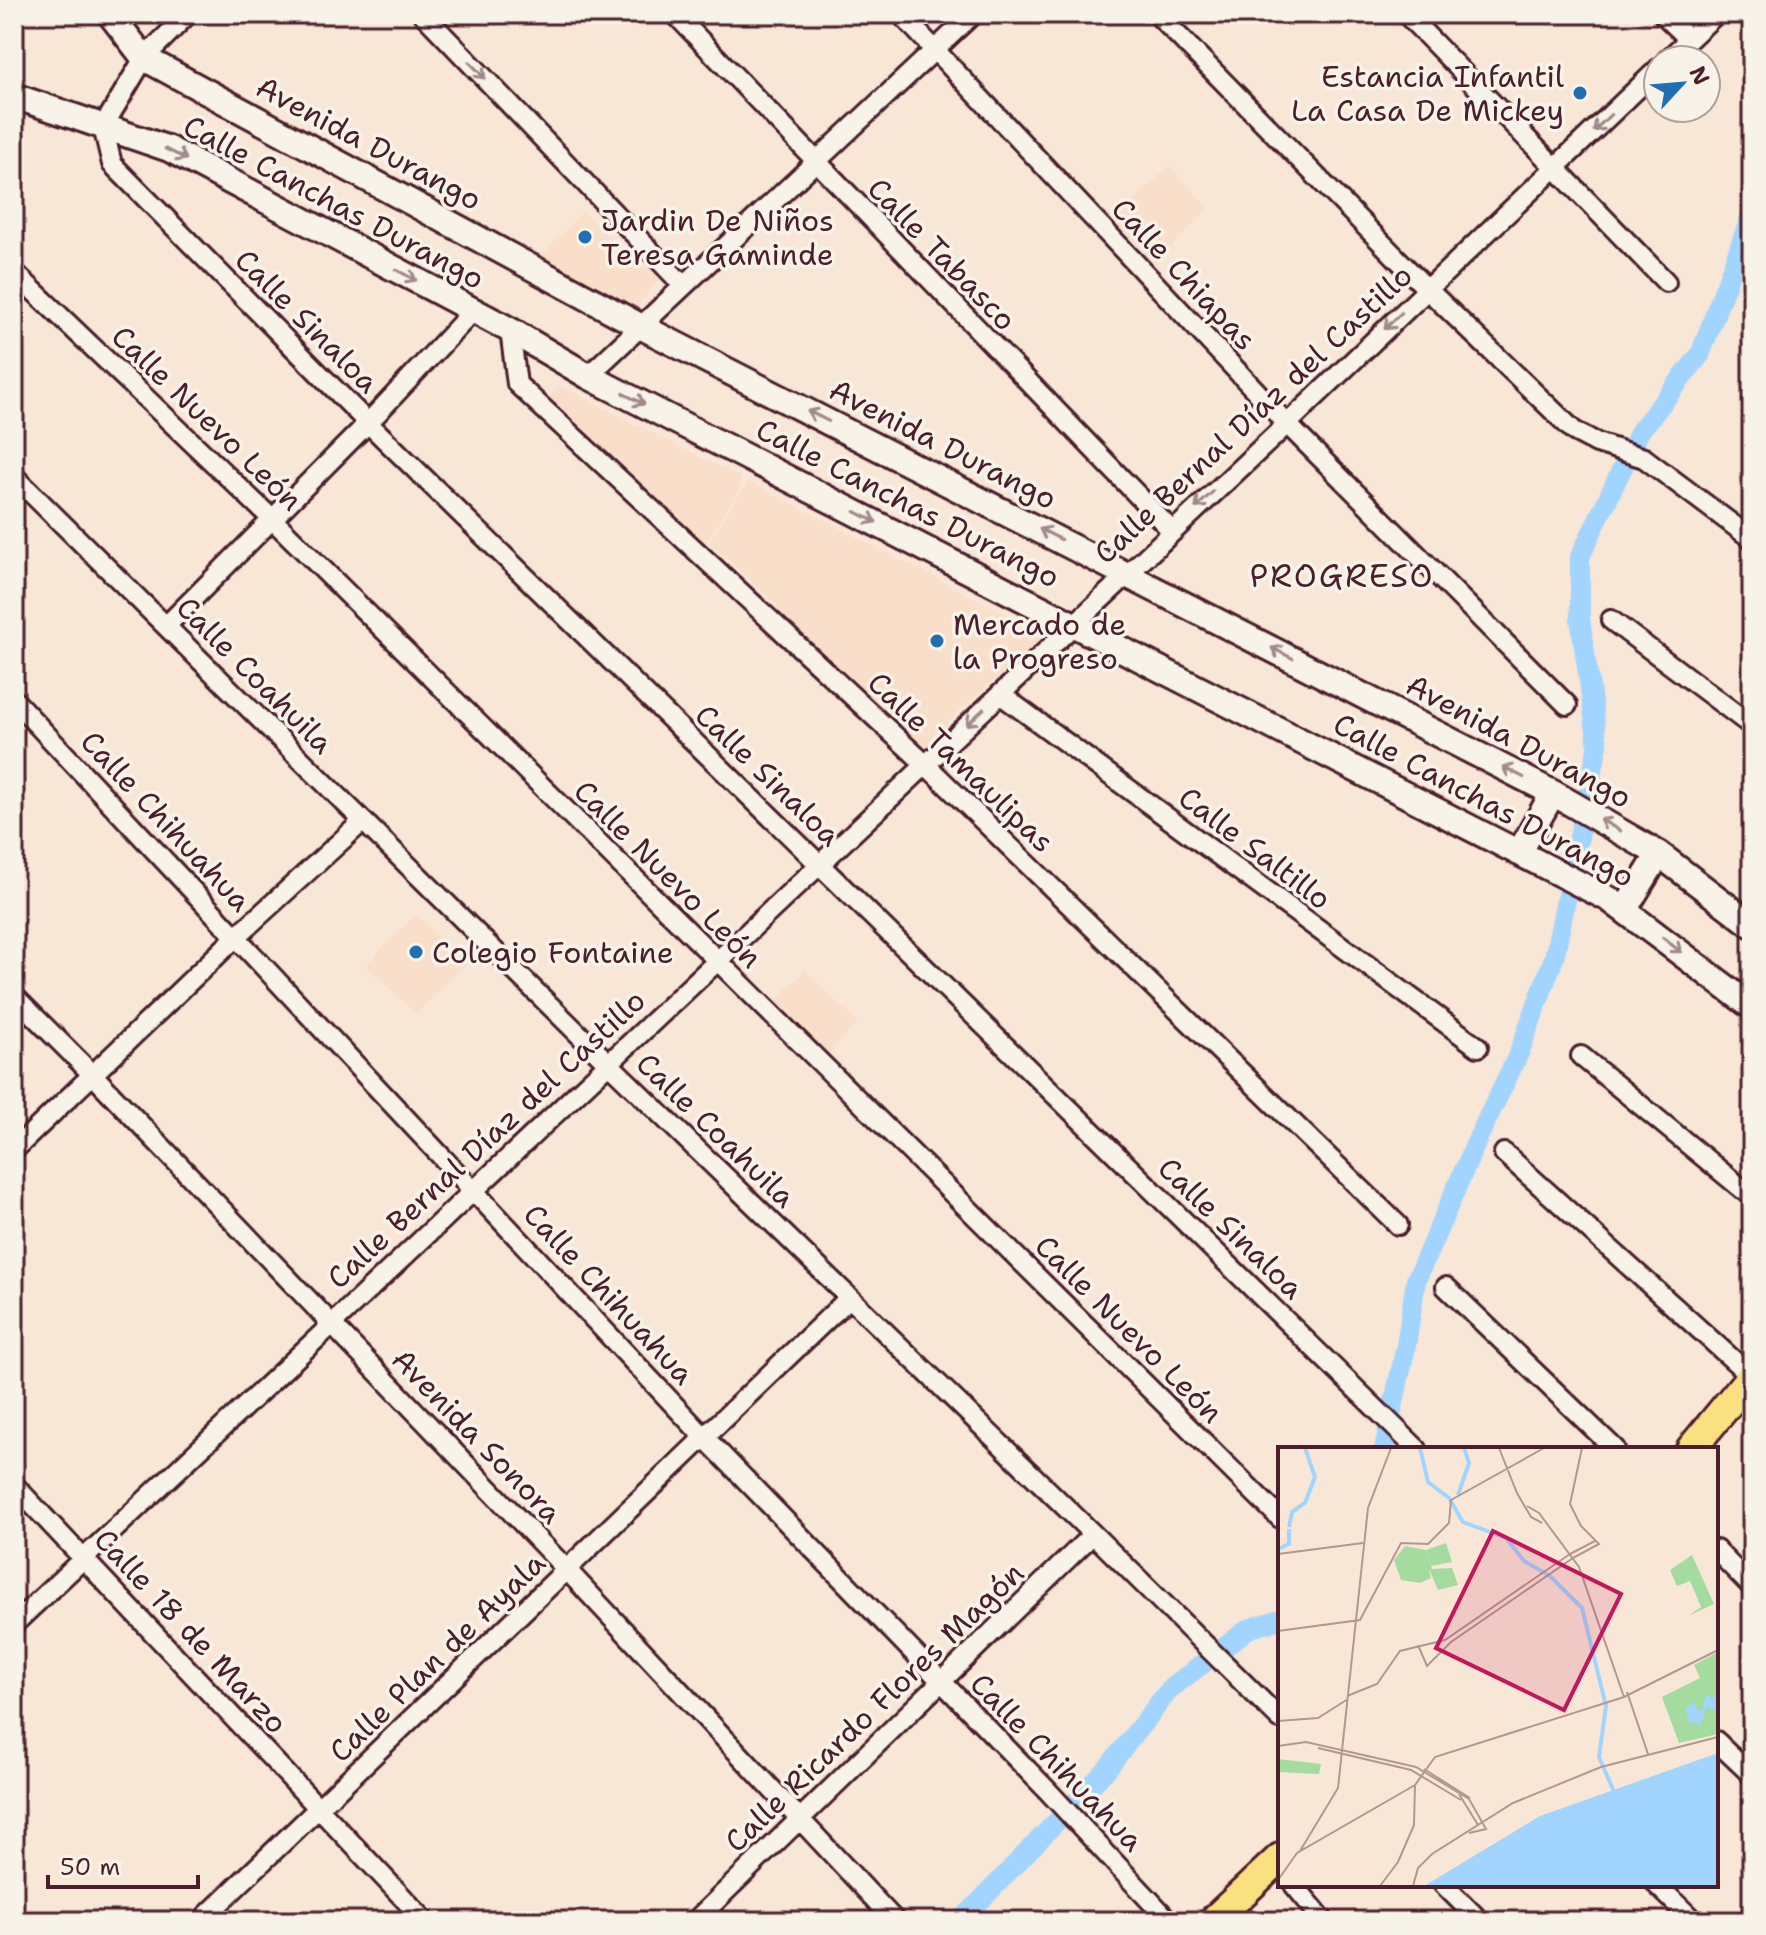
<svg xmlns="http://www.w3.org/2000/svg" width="1766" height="1935" font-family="'Shantell Sans',sans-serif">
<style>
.built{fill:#f9dec9}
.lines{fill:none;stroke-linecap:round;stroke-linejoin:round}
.canal{stroke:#a1d4ff;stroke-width:20}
.minor-casing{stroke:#4a1f2b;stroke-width:24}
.secondary-casing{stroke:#4a1f2b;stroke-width:30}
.primary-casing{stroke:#4a1f2b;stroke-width:34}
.minor{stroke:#f7f3e8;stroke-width:18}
.secondary{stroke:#f7f3e8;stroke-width:24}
.primary{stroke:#fae180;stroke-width:28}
.oneway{stroke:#a0898a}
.poi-dot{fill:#1f6fb2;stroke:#f7f3e8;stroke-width:3}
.labels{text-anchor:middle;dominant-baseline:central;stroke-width:7;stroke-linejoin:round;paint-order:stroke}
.poi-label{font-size:30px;fill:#4a1f2b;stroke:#f7f3e8;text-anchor:start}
.street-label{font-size:30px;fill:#4a1f2b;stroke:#f7f3e8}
.neighbourhood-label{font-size:32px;letter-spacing:2px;fill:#4a1f2b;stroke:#f7f3e8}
.inset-river{fill:none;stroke:#a1d4ff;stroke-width:4}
.inset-road{fill:none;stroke:#b29792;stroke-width:2}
.view{fill:#c2185b;fill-opacity:0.15;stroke:#c2185b;stroke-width:4}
.inset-edge{fill:none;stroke:#4a1f2b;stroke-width:4}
</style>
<rect width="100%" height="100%" fill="#f8e7d6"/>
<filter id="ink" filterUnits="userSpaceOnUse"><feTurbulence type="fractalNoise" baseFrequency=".0125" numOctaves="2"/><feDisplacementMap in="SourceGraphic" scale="16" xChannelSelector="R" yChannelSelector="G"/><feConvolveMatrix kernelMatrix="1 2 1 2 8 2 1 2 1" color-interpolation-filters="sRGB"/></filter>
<g filter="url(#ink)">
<!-- built -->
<path class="built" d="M1169,166l40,42 -54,56 -42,-42z
M582,212l77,67 -25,31 -97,-48z
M559,385l182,93 -2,12 -36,57 -156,-145z
M748,481l298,154 -94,82 -29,42 -148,-147 3,-6 -69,-64z
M416,914l50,50 -50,50 -50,-49z
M805,970l53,53 -37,38 -53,-52z"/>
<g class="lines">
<!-- canal -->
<path class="canal" d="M1384,1449l22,-103 10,-66 63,-144 40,-83 35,-95 44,-213 -18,-127v-61l60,-126 60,-76 52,-142
M961,1921l145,-151 65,-82 77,-59 32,-10"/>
<!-- minor casing -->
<g class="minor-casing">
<path id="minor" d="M188,14l-44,44 -41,69 9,37 256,259 1049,1026
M423,14l260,271
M675,14l496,516
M901,14l386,410 280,281
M1157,14l270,275 147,142 23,12 47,15 108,81
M1406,14l260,268
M1663,14l26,25
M1667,60l49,-46
M14,272l258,247 1008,999
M510,330l7,54 408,380 473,461
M588,376l385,-362
M14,476l594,587 485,471 187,185
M1611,620l141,106
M166,626l202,-203 105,-112
M1000,694l478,353
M14,700l691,738 342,352 122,131
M14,996l79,79 474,495 328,351
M1581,1056l171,141
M14,1150l223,-214 126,-115
M1504,1153l248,224
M1446,1287l169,162
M14,1485l411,436
M1716,1550l36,37
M14,1624l1273,-1200 371,-355
M1716,1741l36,34
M1294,1885l30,36
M1444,1885l36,36
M1657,1885l37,36
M201,1921l648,-623
M695,1921l398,-387"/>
</g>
<!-- secondary casing -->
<g class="secondary-casing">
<path id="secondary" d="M110,14l34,44 496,268 913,467 106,61 93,71
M14,96l155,53 341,181 78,46 1021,523 143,108
M1519,853l34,-60
M1625,909l34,-55"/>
</g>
<!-- primary casing -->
<g class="primary-casing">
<path id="primary" d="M1691,1449l61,-74
M1213,1921l67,-63"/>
</g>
<!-- minor -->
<use href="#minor" class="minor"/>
<!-- secondary -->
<use href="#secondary" class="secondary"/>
<!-- primary -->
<use href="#primary" class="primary"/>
</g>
<!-- one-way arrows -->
<defs><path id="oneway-shaft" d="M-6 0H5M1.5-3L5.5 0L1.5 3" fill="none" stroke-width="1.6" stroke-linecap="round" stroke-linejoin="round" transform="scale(2)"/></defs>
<g class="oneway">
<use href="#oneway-shaft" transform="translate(477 70) rotate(46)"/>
<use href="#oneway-shaft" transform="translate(1602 123) rotate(136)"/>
<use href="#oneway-shaft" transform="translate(176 154) rotate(26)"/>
<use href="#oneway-shaft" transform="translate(406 275) rotate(28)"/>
<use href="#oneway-shaft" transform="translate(1393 321) rotate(136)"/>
<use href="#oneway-shaft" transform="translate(634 399) rotate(27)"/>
<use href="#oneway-shaft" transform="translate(818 416) rotate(-153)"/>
<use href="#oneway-shaft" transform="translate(1204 500) rotate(137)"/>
<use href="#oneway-shaft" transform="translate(866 517) rotate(27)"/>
<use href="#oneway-shaft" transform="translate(1050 534) rotate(-153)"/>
<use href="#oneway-shaft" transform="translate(1282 653) rotate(-153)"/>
<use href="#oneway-shaft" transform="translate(975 717) rotate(137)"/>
<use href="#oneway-shaft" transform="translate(1513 772) rotate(-153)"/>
<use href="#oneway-shaft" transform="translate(1610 825) rotate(-150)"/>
<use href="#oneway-shaft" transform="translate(1672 945) rotate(38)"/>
</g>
</g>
<!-- markers -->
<g class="poi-dot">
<circle cx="1580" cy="93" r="8"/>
<circle cx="585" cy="237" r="8"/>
<circle cx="937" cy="641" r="8"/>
<circle cx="416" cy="952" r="8"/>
</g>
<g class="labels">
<!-- poi labels -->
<g class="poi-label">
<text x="1564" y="76" text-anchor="end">Estancia Infantil<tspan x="1564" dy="34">La Casa De Mickey</tspan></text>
<text x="601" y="220">Jardin De Niños<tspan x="601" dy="34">Teresa Gaminde</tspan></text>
<text x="953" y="624">Mercado de<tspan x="953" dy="34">la Progreso</tspan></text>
<text x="432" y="952">Colegio Fontaine</text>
</g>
<!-- street labels -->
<g class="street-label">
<text transform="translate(369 143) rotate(28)">Avenida Durango</text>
<text transform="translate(334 202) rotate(28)">Calle Canchas Durango</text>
<text transform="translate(942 254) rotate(46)">Calle Tabasco</text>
<text transform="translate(1184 274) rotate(47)">Calle Chiapas</text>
<text transform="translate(307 321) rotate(45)">Calle Sinaloa</text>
<text transform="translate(1253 414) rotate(-43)">Calle Bernal Díaz del Castillo</text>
<text transform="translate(207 418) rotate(44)">Calle Nuevo León</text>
<text transform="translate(943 444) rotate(27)">Avenida Durango</text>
<text transform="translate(908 503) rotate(27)">Calle Canchas Durango</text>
<text transform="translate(255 675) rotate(45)">Calle Coahuila</text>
<text transform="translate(1519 741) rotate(28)">Avenida Durango</text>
<text transform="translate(961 762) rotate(44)">Calle Tamaulipas</text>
<text transform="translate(768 775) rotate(44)">Calle Sinaloa</text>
<text transform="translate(1484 800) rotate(28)">Calle Canchas Durango</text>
<text transform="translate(166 821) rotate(47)">Calle Chihuahua</text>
<text transform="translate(1255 848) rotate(37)">Calle Saltillo</text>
<text transform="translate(668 874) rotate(45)">Calle Nuevo León</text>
<text transform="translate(716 1130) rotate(44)">Calle Coahuila</text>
<text transform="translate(486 1139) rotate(-43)">Calle Bernal Díaz del Castillo</text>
<text transform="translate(1231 1228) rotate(44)">Calle Sinaloa</text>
<text transform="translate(609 1294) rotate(47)">Calle Chihuahua</text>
<text transform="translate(1129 1329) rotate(45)">Calle Nuevo León</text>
<text transform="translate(477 1436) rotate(46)">Avenida Sonora</text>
<text transform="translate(191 1631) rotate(47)">Calle 18 de Marzo</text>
<text transform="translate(437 1657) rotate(-44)">Calle Plan de Ayala</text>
<text transform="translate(874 1707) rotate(-44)">Calle Ricardo Flores Magón</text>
<text transform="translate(1057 1762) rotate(46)">Calle Chihuahua</text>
</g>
<!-- neighbourhood labels -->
<g class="neighbourhood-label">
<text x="1342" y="575">PROGRESO</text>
</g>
</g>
<!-- overview -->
<g transform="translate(1278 1447)">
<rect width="440" height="440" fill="#f8e7d6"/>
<path d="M414,108l22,49 -26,12 13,-9 -11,-26 -13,5 -7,-16z" fill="#a4db9f"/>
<path d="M168,96l6,19 -21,4 -5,-16zM440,205v82l-39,9 -17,-46 38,-19 -6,-13zM0,312l43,5 -2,10 -41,-2z" fill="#a4db9f"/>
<path d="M127,99l21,4 6,19 20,-1 6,17 -20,5 -9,-21 2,9 -11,5 -19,-3 -7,-20z" fill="#a4db9f"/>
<path d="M440,245v18l-12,-2 -5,16 -12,-2 -4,-14 10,-6v7l7,1 5,-16 5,5 -5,5zM440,306v133h-294l116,-70z" fill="#a1d4ff"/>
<path class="inset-river" d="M142,1l8,34 21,16 14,24 43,16 18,23 26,15 32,32 24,98 -7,51 16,37M180,48l11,-32 -5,-15M11,80l3,-15 13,-9 10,-26 -10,-29M0,102l11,-5v-15"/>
<path class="inset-road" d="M221,1l18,45 14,24 11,6M249,59l12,7 40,54 45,130M0,107l85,-11M292,107l25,-13M295,111l26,-14 -18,-18 -11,-22 12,-56M0,184l82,-11 41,-77 27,1 21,-21 2,-23 93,-52M140,198l9,21 24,-24 122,-84M349,245l21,62M69,249l30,-12 23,-33 45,-11 125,-86M0,274l40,-3 30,-19M0,299l28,-4 110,25 53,32 17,30 -17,4M40,301l93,22 50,30M146,322l46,29M181,347l19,31M22,404l38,-63 30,-280 23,-60M0,433l19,-27 118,-68 20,-28 189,-60 94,-47M102,439l18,-24 16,-37 1,-40M135,439l5,-18 14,-14 81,-51 88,-36 117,-30"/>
<path class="view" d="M215,84l128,63 -57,116 -128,-62z"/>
<rect width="440" height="440" class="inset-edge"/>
</g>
<!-- margin -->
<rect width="1766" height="1935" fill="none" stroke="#f7f3e8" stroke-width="48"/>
<rect x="24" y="24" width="1718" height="1887" fill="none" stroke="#4a1f2b" stroke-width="3" filter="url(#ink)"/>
<!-- north arrow -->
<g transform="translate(1682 84) rotate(64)"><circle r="38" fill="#f7f3e8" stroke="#b29e9c" stroke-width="2"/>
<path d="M0-6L14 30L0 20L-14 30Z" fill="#1f6fb2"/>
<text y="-12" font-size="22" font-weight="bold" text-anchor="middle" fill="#4a1f2b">N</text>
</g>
<!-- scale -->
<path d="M48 1875v12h150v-12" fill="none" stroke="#4a1f2b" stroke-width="4"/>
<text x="60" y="1875" font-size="24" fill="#4a1f2b" stroke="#f7f3e8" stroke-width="6" paint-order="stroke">50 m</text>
</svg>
